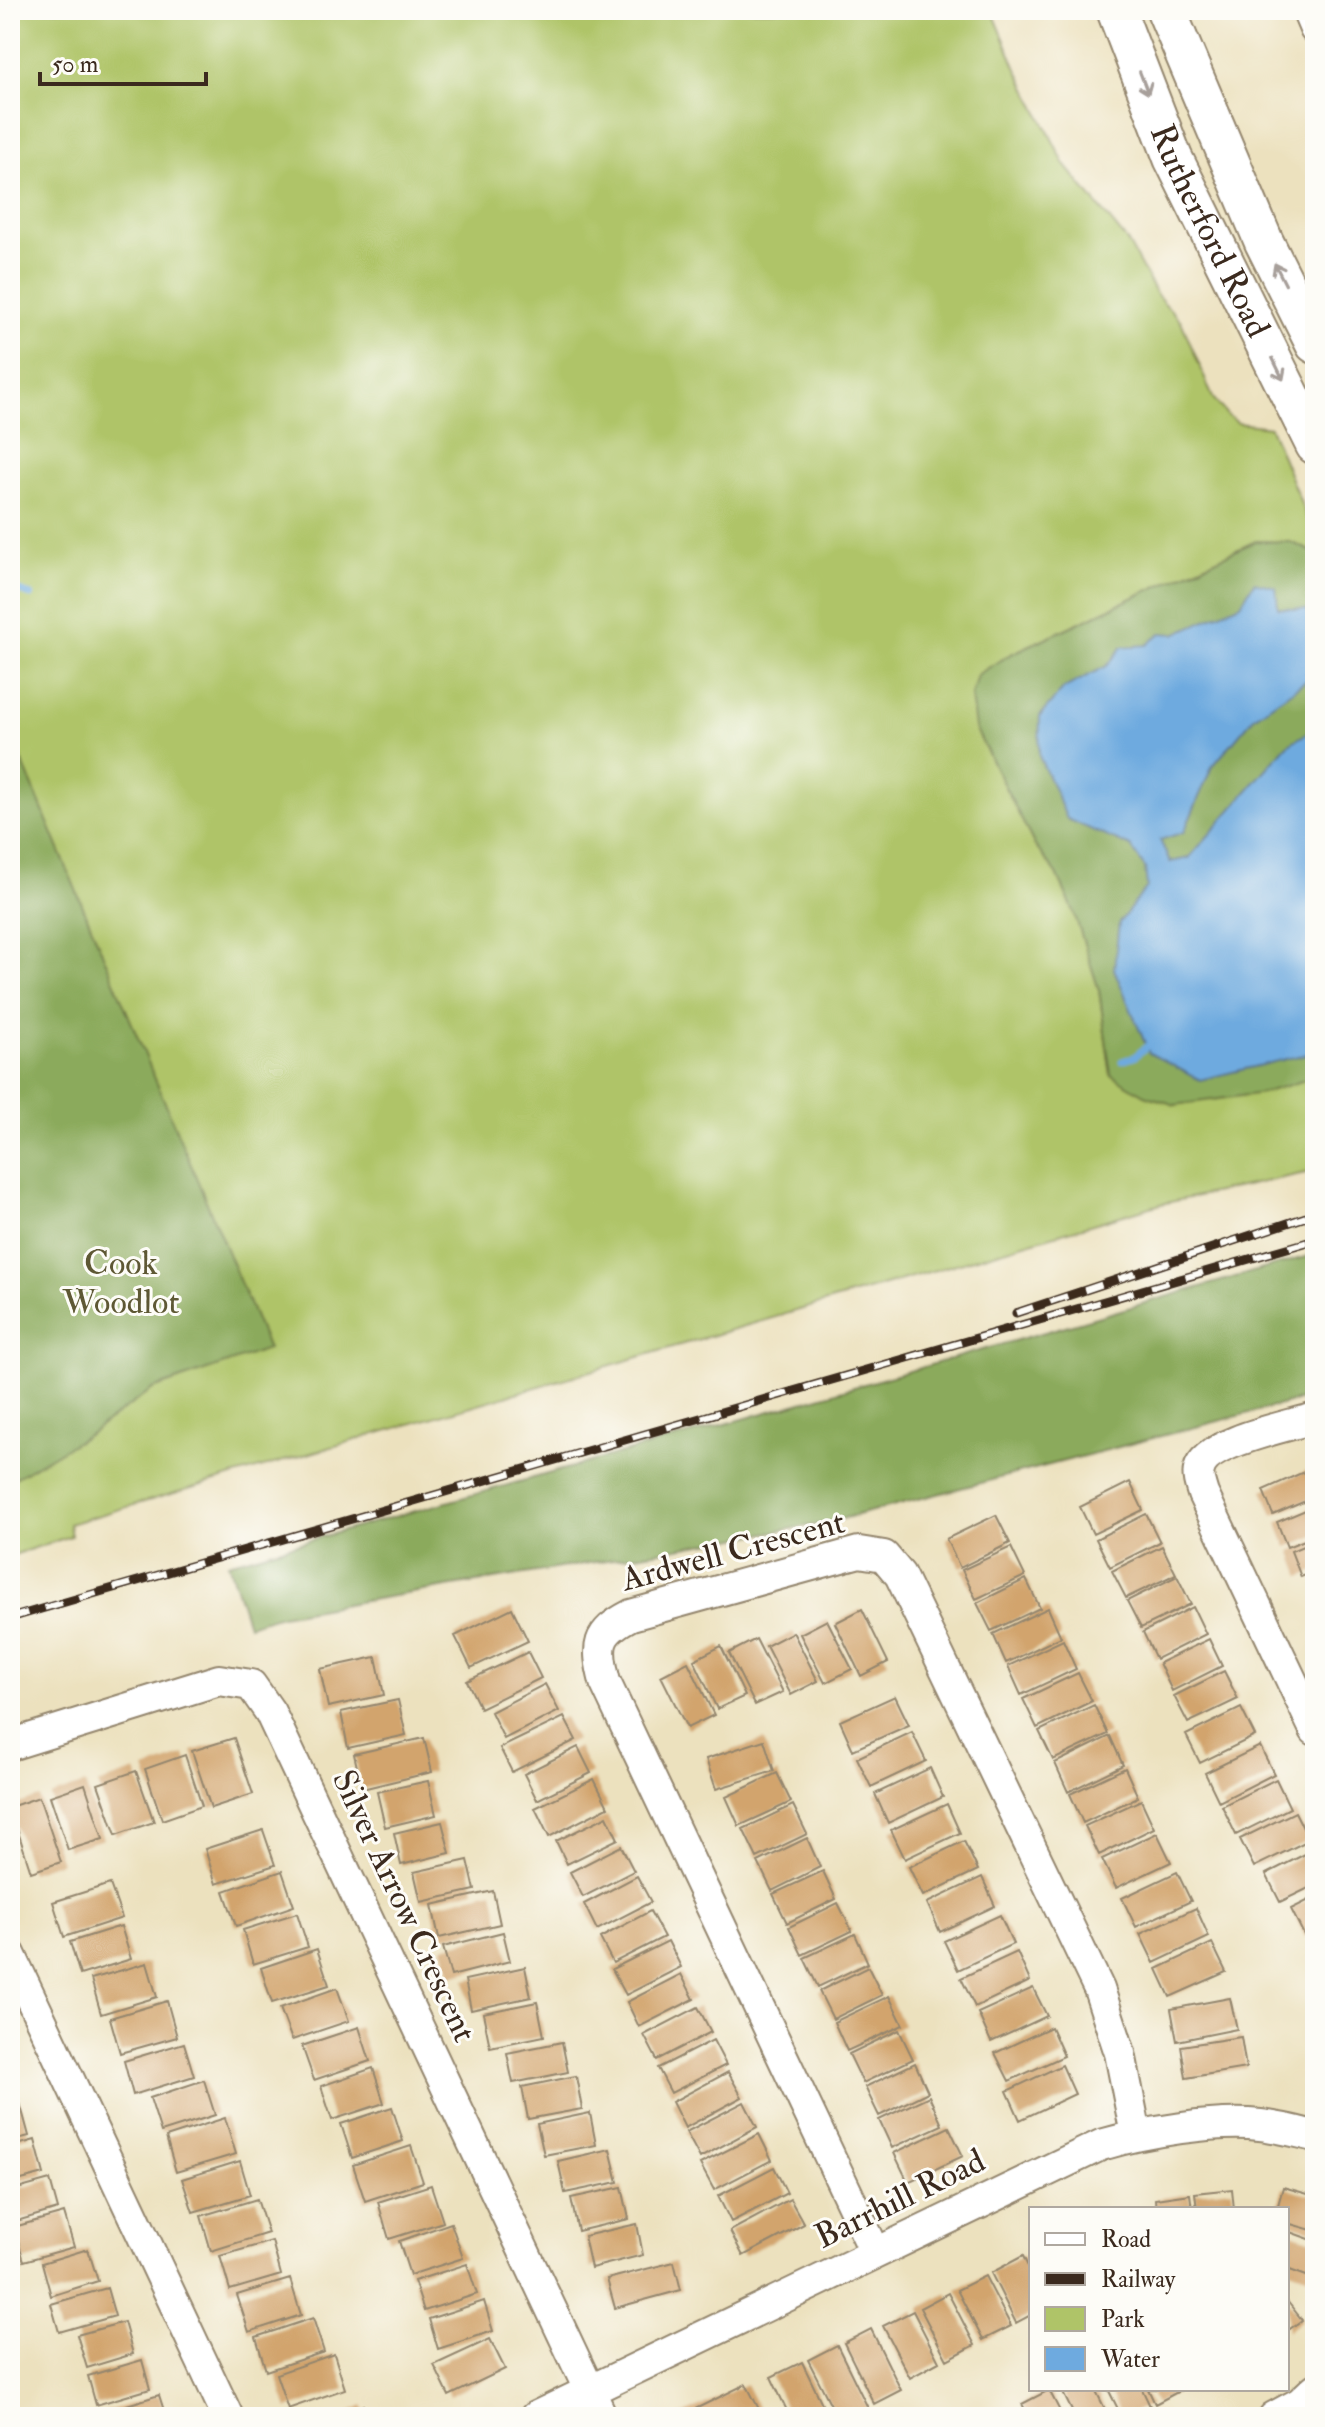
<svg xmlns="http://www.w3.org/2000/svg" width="1325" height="2427" font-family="'IM FELL Double Pica',serif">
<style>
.green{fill:#afc468;stroke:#757743;stroke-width:2}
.forest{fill:#8baa5c;stroke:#636a3d;stroke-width:2}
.water{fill:#6eaadf;stroke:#546a7e;stroke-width:2}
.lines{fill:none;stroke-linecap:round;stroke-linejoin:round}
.stream{stroke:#6eaadf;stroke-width:7}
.building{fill:#d2a46d}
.minor-casing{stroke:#94866e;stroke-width:34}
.major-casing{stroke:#94866e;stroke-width:42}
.minor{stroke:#fff;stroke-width:30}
.major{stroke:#fff;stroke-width:38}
.rail-casing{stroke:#3b2a1e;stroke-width:9}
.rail{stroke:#fdfcf7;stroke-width:6;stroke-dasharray:18;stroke-linecap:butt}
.oneway{stroke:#a79f9a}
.labels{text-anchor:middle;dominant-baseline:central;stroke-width:6;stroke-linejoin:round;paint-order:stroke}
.street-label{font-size:34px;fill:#3b2a1e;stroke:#fdfcf7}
.park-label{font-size:34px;fill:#5e5834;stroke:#fdfcf7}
</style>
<rect width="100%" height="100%" fill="#fdfcf7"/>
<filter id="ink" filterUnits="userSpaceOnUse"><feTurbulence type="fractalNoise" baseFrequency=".0125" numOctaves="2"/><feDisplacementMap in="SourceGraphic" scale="16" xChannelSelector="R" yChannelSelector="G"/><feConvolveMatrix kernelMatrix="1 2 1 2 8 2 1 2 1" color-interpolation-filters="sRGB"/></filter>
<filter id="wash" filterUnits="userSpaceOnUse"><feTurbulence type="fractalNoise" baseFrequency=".006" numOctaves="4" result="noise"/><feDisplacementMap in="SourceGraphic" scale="32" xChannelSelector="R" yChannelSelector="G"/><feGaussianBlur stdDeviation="1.8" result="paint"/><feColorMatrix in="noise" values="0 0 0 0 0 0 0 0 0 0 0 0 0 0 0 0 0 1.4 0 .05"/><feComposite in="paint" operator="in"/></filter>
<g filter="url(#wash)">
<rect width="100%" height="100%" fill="#ece1be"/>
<!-- green -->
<path class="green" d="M10,10h982l25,59 48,96 62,76 29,53 25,27 32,77 14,17 11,8 32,4 45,111v15l-25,-11 -34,-1 -245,113 -34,21 -2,53 60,118 22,28 16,35 26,81 12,85 204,2v94l-154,33 -1092,320 2,12 -61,20z"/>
<!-- forest -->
<path class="forest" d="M1256,541l34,1 25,11v524l-52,16 -88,12 -30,-10 -34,-20 -12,-85 -26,-81 -16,-35 -22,-28 -60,-118 -4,-32 6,-21 34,-21z
M10,732l258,617 -115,40 -62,44 -81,48z
M1315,1254v142l-489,127 -545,92 -33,10 -20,-62 463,-129z"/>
<!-- water -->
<path class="water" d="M1254,582l22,5 2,21 30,2 5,66 -59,41 -42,50 -28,65 -24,8 10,22 19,-4 98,-113 28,-16v323l-115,28 -51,-27 -35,-84 5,-46 28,-36 -2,-19 -14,-21 -64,-28 -28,-63 1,-40 24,-28 43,-22 15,-19 25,-2 14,-12 14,1 66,-30z"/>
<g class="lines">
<!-- stream -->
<path class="stream" d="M10,588l21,7
M1122,1061l12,-4 18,-15"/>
</g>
<g id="blocks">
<!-- building -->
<path class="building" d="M1315,1467v30l-42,18 -10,-25z
M1130,1482l13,28 -50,24 -13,-27z
M1315,1506v30l-28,11 -10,-25z
M1146,1514l14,28 -50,25 -14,-28z
M996,1515l14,28 -50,25 -14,-29z
M1315,1541v30l-14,6 -10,-26z
M1162,1546l14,28 -50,24 -14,-27z
M1011,1547l14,29 -49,23 -14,-29z
M1177,1576l14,28 -50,24 -14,-27z
M1026,1579l14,29 -49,23 -14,-28z
M1193,1607l13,27 -50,25 -13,-27z
M512,1608l16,33 -57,27 -16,-32z
M1048,1608l13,29 -55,26 -13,-29z
M862,1609l26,53 -27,14 -26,-53z
M827,1620l25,49 -27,14 -25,-49z
M793,1632l25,49 -27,14 -25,-49z
M756,1639l27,53 -28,13 -26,-52z
M1209,1639l13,27 -50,25 -13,-28z
M1063,1640l13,29 -55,26 -13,-29z
M721,1646l24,50 -28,13 -23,-49z
M528,1652l13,26 -61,30 -13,-27z
M376,1657l8,38 -56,12 -8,-38z
M688,1662l26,53 -27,13 -26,-52z
M1224,1671l14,28 -50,24 -14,-27z
M1078,1673l14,28 -55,27 -14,-29z
M545,1684l14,27 -55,28 -13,-27z
M895,1696l14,29 -56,25 -13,-29z
M398,1700l8,35 -58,13 -7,-36z
M1094,1705l14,29 -55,26 -14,-29z
M1241,1708l14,28 -55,27 -14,-28z
M564,1717l12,23 -64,32 -12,-24z
M912,1732l14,29 -55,26 -14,-29z
M1110,1736l13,29 -55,27 -13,-29z
M234,1738l19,56 -42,14 -19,-57z
M424,1738l8,34 -70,17 -8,-35z
M764,1740l10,31 -58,18 -10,-30z
M1260,1746l14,28 -55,28 -14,-29z
M578,1747l13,26 -54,27 -13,-26z
M185,1755l17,51 -40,14 -17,-51z
M930,1768l13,29 -55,26 -13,-29z
M1125,1768l13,29 -55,26 -13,-29z
M136,1771l18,51 -38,13 -18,-51z
M777,1773l14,29 -52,24 -13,-29z
M594,1779l14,28 -59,30 -14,-29z
M1276,1779l14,29 -54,27 -14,-29z
M428,1781l8,34 -51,12 -8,-35z
M85,1784l18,55 -35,11 -18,-54z
M39,1797l22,65 -30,10 -21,-65z
M1141,1800l13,28 -55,27 -14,-29z
M947,1804l13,29 -55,26 -14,-29z
M793,1805l14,29 -50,24 -14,-29z
M1295,1812l14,28 -55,27 -14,-28z
M607,1816l11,23 -51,25 -11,-23z
M442,1822l8,31 -49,12 -7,-32z
M263,1830l12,35 -59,19 -11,-35z
M1157,1833l14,29 -55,26 -14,-29z
M807,1838l13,29 -48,24 -14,-29z
M964,1841l14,29 -55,26 -14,-29z
M621,1846l13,25 -51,26 -13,-25z
M1315,1849v36l-35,17 -14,-28z
M468,1860l7,30 -54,12 -7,-30z
M282,1871l12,35 -58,20 -12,-35z
M823,1871l13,28 -49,24 -14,-29z
M1177,1872l14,29 -55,26 -14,-29z
M637,1876l14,26 -54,28 -13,-26z
M982,1877l13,29 -55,26 -13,-29z
M110,1884l12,34 -58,19 -11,-35z
M493,1891l7,33 -61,14 -7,-33z
M1315,1897v35l-10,5 -14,-28z
M838,1903l14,28 -50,24 -13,-28z
M1196,1908l13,29 -55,26 -14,-29z
M650,1911l14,26 -51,26 -13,-25z
M297,1913l11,34 -55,17 -10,-34z
M1000,1915l13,29 -55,26 -14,-29z
M121,1926l10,33 -51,16 -10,-33z
M503,1932l7,29 -59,15 -8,-29z
M855,1934l13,29 -50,24 -14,-29z
M668,1941l13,26 -55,28 -14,-26z
M1212,1943l14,29 -56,25 -13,-28z
M317,1949l12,36 -57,18 -11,-35z
M1017,1952l13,29 -55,26 -14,-29z
M147,1963l10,34 -56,17 -10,-35z
M525,1967l6,30 -60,13 -6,-30z
M868,1967l14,28 -49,24 -14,-28z
M681,1974l13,25 -55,28 -12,-25z
M337,1988l12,33 -57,19 -12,-32z
M1033,1988l14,28 -56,26 -13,-29z
M889,1996l14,29 -56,26 -13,-29z
M1230,1998l7,31 -60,12 -6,-32z
M167,2001l10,36 -57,16 -10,-35z
M537,2002l7,34 -54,11 -7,-34z
M698,2007l13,25 -54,28 -13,-25z
M359,2027l11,34 -56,19 -12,-34z
M1051,2027l13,29 -55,25 -14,-28z
M899,2030l14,29 -50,24 -14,-29z
M1241,2037l5,31 -60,10 -5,-32z
M713,2040l13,25 -55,28 -13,-25z
M562,2042l6,30 -55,11 -6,-30z
M184,2043l10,33 -61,19 -9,-34z
M915,2063l13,29 -49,24 -14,-29z
M1062,2065l13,29 -55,26 -13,-29z
M373,2068l11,35 -52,17 -11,-34z
M728,2072l14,25 -57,31 -13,-26z
M576,2076l6,33 -54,10 -6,-32z
M204,2080l11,35 -54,17 -11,-34z
M929,2096l13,29 -50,23 -13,-28z
M744,2102l13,25 -57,31 -14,-26z
M20,2103l9,33 -19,5v-35z
M392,2107l11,34 -51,17 -11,-34z
M590,2113l6,32 -52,10 -7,-31z
M225,2118l11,36 -60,18 -10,-35z
M949,2127l14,29 -55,26 -14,-29z
M759,2134l13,26 -58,30 -14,-26z
M35,2140l9,34 -34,9v-36z
M411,2146l12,36 -58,19 -12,-36z
M610,2149l8,33 -53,11 -7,-32z
M240,2161l10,34 -57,17 -11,-33z
M774,2167l13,26 -56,29 -13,-26z
M50,2180l8,29 -48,14v-32z
M431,2185l12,37 -54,17 -11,-37z
M622,2187l7,32 -51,12 -7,-33z
M1283,2187l32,9v35l-28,-8v-14h-10z
M1232,2189l2,20h-37l-2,-16z
M1190,2194l2,15h-36l-1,-10z
M257,2199l11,34 -57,18 -10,-35z
M790,2199l14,25 -61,32 -13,-25z
M64,2213l10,34 -50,14 -10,-34z
M451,2223l12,35 -53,17 -11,-34z
M637,2224l6,31 -52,13 -7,-32z
M1287,2231l28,10v38l-28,-10z
M272,2241l9,34 -51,15 -10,-34z
M88,2249l10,32 -47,15 -9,-33z
M1023,2256l8,17v42l-15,8 -25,-50z
M674,2262l7,28 -66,18 -8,-29z
M467,2264l10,30 -53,17 -10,-30z
M985,2276l26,50 -28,14 -26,-50z
M290,2279l11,36 -52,17 -12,-37z
M107,2288l8,28 -56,16 -8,-28z
M948,2293l27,52 -28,15 -27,-52z
M484,2301l9,30 -55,18 -9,-30z
M1287,2301l15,19 -15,11z
M913,2311l26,51 -29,16 -27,-52z
M313,2318l11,34 -58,19 -10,-34z
M124,2322l9,32 -46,14 -10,-33z
M871,2329l30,61 -27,14 -30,-61z
M490,2339l15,30 -56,27 -15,-31z
M837,2345l32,65 -14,7h-18l-29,-57z
M334,2354l11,35 -57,20 -12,-35z
M142,2360l8,29 -54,16 -8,-29z
M802,2362l26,54 -2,1h-36l-19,-40z
M746,2384l15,29 -8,4h-74z
M1061,2389h34l14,28h-34z
M1108,2389h34l8,17 -28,11z
M1148,2389h35l-28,15z
M1049,2390l14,27h-34l-7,-13z
M159,2395l7,22h-64l-1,-4z
M363,2405l6,12h-30z"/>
</g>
</g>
<g filter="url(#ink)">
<use href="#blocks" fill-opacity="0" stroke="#94866e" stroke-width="2"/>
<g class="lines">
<!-- minor casing -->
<g class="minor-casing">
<path id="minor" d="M1307,10l8,19
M1315,1418c-26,8 -110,24 -116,52 -2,7 2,17 4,24l112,236
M10,1745l209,-65 32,5 19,27 332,705
M10,1954l218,463
M875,2252l-270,-570c-9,-36 -9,-49 26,-67l228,-63 25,4 16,19 199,414 21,64 16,82
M535,2417l566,-272c44,-13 114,-25 159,-20 19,2 37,7 55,11
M1274,2417l26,-14 15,-14"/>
</g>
<!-- major casing -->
<g class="major-casing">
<g id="major">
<path id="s1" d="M1116,10l57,148 142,287"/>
<path d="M1166,10l98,232 51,102"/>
</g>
</g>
<!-- minor -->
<use href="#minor" class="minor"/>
<!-- major -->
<use href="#major" class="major"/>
<!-- rail casing -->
<g class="rail-casing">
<path id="rail" d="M1016,1313l299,-99
M10,1618l1305,-378"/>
</g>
<!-- rail -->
<use href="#rail" class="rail"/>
</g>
<!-- one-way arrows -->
<defs><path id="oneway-shaft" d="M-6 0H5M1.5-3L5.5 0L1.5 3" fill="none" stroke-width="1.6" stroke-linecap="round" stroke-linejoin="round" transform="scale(2)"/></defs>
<g class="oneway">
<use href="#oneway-shaft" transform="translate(1144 83) rotate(69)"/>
<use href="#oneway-shaft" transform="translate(1280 274) rotate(-117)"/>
<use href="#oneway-shaft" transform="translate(1278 369) rotate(64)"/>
</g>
</g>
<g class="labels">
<!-- street labels -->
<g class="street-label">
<text stroke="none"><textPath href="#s1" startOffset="240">Rutherford Road</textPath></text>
<text transform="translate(733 1551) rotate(-15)">Ardwell Crescent</text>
<text transform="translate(404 1906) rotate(65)">Silver Arrow Crescent</text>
<text transform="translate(900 2199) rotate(-26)">Barrhill Road</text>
</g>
<!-- park labels -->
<g class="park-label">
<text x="121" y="1263">Cook<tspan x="121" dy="39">Woodlot</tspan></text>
</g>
</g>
<!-- margin -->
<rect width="1325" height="2427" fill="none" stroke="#fdfcf7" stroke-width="40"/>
<!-- legend -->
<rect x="1029" y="2207" width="260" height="184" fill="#fdfcf7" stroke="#afa8a0" stroke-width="2"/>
<rect x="1045" y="2233" width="40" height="12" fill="#ffffff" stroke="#afa8a0" stroke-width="2"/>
<text x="1101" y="2247" font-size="24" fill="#3b2a1e">Road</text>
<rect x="1045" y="2273" width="40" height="12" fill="#3b2a1e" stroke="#afa8a0" stroke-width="2"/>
<text x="1101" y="2287" font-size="24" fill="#3b2a1e">Railway</text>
<rect x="1045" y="2307" width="40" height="24" fill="#afc468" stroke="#afa8a0" stroke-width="2"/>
<text x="1101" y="2327" font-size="24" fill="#3b2a1e">Park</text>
<rect x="1045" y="2347" width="40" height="24" fill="#6eaadf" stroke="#afa8a0" stroke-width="2"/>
<text x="1101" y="2367" font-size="24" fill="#3b2a1e">Water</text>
<!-- scale -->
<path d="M40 72v12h166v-12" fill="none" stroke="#3b2a1e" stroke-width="4"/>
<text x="52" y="72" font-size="24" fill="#3b2a1e" stroke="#fdfcf7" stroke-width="6" paint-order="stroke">50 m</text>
</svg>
